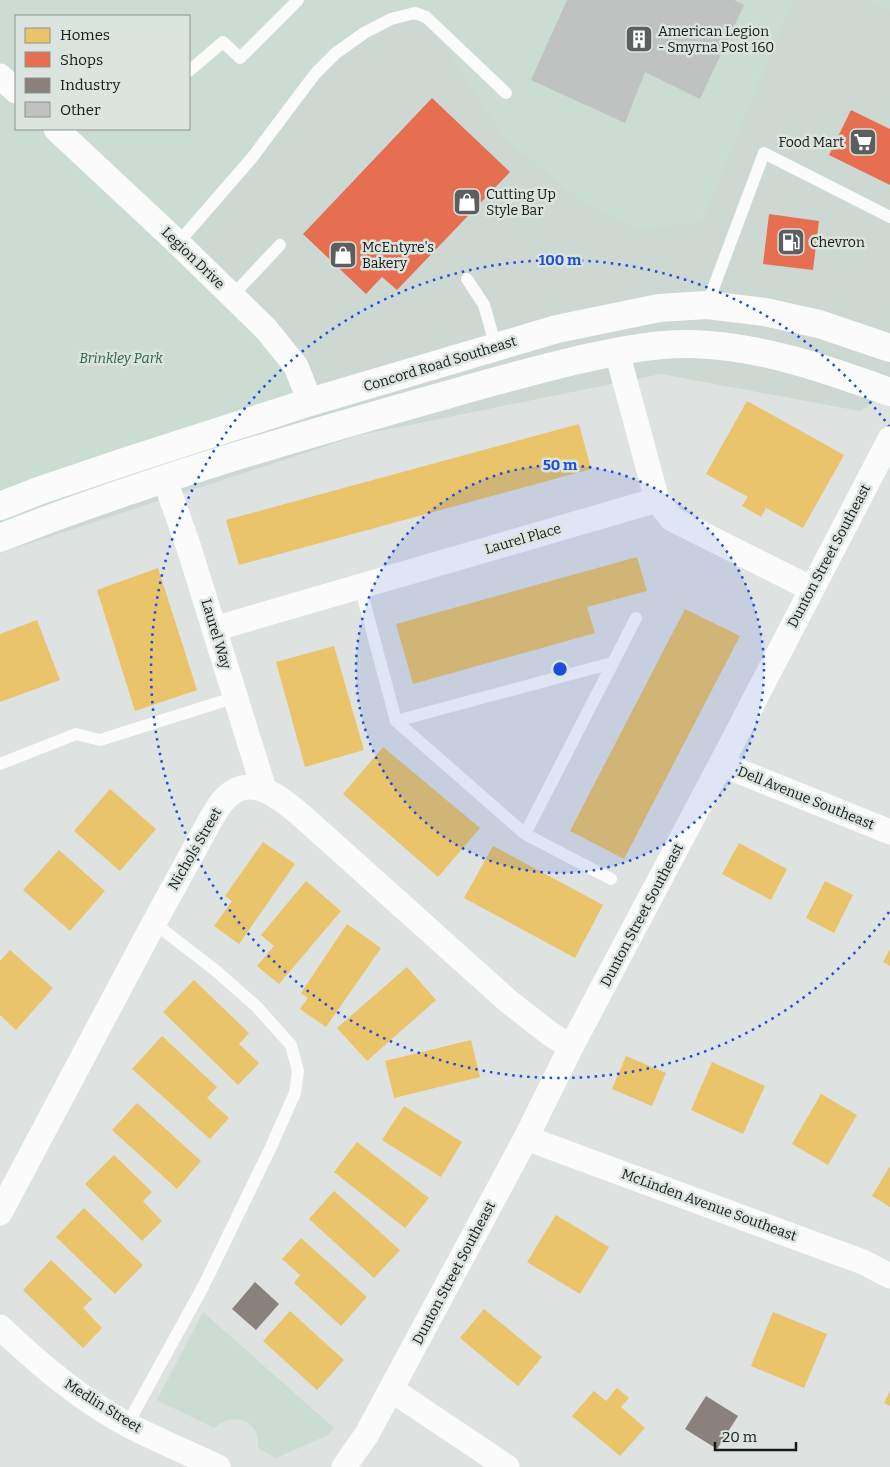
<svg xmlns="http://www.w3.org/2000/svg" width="890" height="1467" font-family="Bitter,serif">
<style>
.built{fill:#ced8d2}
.green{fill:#cbdcd2;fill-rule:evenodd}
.homes{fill:#e9c46a}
.shops{fill:#e76f51}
.industry{fill:#8a817c}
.building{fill:#bfc2c0}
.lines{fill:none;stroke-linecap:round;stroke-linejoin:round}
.lane{stroke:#fafbfa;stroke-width:12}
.street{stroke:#fafbfa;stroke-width:25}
.secondary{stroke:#fafbfa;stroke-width:28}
.ring{fill:none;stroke:#1d4ed8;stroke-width:2.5;stroke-dasharray:2.5 5}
.labels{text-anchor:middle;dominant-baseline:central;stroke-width:5;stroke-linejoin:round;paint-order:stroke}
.poi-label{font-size:14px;fill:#161917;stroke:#dce4df;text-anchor:start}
.street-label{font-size:14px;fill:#161917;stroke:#dce4df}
.park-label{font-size:14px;font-style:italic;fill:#2a6347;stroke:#dce4df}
.centre{fill:#1d4ed8;stroke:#dce4df;stroke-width:2.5}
.ring-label{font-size:15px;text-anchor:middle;font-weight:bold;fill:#1d4ed8;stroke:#dce4df;stroke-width:5;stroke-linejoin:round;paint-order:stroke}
</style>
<rect width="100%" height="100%" fill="#dee2e0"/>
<!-- built -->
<path class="built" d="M792,0h75l23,10v382l-30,19 -199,-37 -301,61 -360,118v-24l178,-286 158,-190 79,-40 286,209z"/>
<!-- green -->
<path class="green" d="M0,0h792l-91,222 -63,7 -56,-28 -78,-63 -78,-121 -11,-4 -79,40 -158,190 54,53 83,117 -315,123zM16,16h173v113h-173z
M867,0h23v10z
M203,1312l131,116 -6,7 -52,23 -18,-10c3,-27 -25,-38 -44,-20l-57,-28z"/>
<!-- homes -->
<path class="homes" d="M747,401l97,54 -41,73 -37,-20 -5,9 -19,-11 6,-9 -42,-23z
M579,424l12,45 -352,96 -13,-45z
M637,557l10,34 -60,16 8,26 -182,51 -17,-60z
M158,568l39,122 -62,21 -38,-121z
M685,609l55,27 -116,223 -54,-28z
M37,620l23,60 -60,22v-68z
M334,646l30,104 -59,17 -29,-105z
M383,747l97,81 -42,49 -95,-83z
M110,789l46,40 -36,42 -46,-40z
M263,842l32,22 -56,80 -25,-18 18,-25 -7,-5z
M739,843l48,26 -16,31 -49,-26z
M493,846l110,59 -28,53 -111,-60z
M59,850l46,41 -35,40 -47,-41z
M306,881l35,30 -62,73 -22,-18 17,-20 -13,-11z
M825,881l28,14 -19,38 -28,-15z
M347,924l34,24 -55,79 -26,-18 8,-11 -7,-5z
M890,949v17l-7,-4z
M10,950l43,38 -37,42 -16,-15v-54z
M407,967l29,33 -69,61 -30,-33z
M194,980l55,53 -10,11 20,19 -21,22 -75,-73z
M162,1036l55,51 -10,11 22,20 -19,21 -78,-70z
M471,1040l9,37 -86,21 -9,-37z
M626,1056l40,17 -14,33 -40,-17z
M712,1062l53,24 -22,48 -52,-24z
M821,1094l36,21 -29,50 -36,-21z
M137,1103l64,58 -24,28 -65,-59z
M404,1106l58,36 -21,35 -59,-37z
M357,1142l72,56 -24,30 -71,-56z
M114,1155l38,37 -9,9 19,20 -20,20 -57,-57z
M890,1166v41l-18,-11z
M334,1191l66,59 -26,28 -65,-59z
M84,1208l59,57 -28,29 -59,-57z
M556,1215l53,32 -29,47 -53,-32z
M301,1238l66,59 -26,29 -47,-43 6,-8 -18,-16z
M51,1260l41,39 -9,9 19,20 -19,20 -60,-58z
M484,1309l58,48 -24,29 -58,-48z
M290,1311l54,49 -27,30 -54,-49z
M773,1312l54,22 -23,54 -53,-22z
M617,1388l12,10 -8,9 24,21 -25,28 -48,-40 22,-25 12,10z
M890,1391v15l-6,-3z"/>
<!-- shops -->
<path class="shops" d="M432,98l78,74 -113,118 -15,-13 -16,17 -63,-60z
M851,110l39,19v56l-61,-30z
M769,214l50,7 -6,49 -50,-6z"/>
<!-- industry -->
<path class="industry" d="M255,1282l24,22 -23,26 -24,-21z
M706,1396l32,20 -21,33 -32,-20z"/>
<!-- building -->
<path class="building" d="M567,0h167l10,5 -44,94 -55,-27 -20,51 -94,-43z"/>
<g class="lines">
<!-- lane -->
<path class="lane" d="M189,71l34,-29 17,16 58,-58
M178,243l73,-84 64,-85 21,-21 28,-20 27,-14 24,-6 11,4 80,76
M467,279l17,26 12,42
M232,296l48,-51
M707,305l57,-152 126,64
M360,586l36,135 216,-58
M396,721l129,113 86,45
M0,764l76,-30 24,6 136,-43
M525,834l111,-216
M127,1425l77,-140 66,-136 25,-56 3,-22 -7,-26 -34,-38 -42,-37 -61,-47"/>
<!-- street -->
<path class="street" d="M0,76l16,15
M56,129l122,114 88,86 30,37 14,36
M617,352l40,148 15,19 140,70
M165,480l24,68 75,241
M214,629l443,-129
M721,764l169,68
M526,1138l337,124 27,14
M0,1213l154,-290 57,-104c6,-10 12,-21 22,-27 24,-16 52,10 69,24l206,185 41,32 22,14
M0,1327c39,37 80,72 128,98 29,15 60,28 90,42
M392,1390l115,77
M344,1467l23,-33 159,-296 45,-91 150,-283 169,-325"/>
<!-- secondary -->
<path class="secondary" d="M0,506l41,-16 92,-31 177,-57 247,-73 102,-21 48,-3 58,7 54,12 71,24
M0,538c144,-57 294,-100 443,-142 49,-14 98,-28 148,-39 33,-7 67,-14 101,-13 69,2 134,25 198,48"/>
</g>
<!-- distance rings -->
<circle cx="560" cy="669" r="204" fill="#1d4ed8" fill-opacity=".12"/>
<g class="ring">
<circle cx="560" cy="669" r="204"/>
<path d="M889 912A409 409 0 1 1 889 426"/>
</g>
<!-- icons -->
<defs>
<g id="building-square" transform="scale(1.4375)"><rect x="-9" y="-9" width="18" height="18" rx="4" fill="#5c5f5d" stroke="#dce4df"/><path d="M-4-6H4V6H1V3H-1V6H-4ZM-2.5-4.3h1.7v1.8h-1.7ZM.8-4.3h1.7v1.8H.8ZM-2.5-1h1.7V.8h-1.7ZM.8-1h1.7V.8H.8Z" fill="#fff"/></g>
<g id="supermarket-square" transform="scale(1.4375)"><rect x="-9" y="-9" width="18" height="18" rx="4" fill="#5c5f5d" stroke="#dce4df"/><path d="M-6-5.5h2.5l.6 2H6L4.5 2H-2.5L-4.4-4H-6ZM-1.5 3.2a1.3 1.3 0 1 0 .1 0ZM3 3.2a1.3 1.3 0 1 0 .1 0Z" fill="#fff"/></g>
<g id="shop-square" transform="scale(1.4375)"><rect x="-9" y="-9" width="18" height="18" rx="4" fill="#5c5f5d" stroke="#dce4df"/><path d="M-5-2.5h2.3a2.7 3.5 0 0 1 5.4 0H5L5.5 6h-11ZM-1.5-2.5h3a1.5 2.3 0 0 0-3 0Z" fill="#fff"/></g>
<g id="fuel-square" transform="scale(1.4375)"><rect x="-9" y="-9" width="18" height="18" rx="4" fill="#5c5f5d" stroke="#dce4df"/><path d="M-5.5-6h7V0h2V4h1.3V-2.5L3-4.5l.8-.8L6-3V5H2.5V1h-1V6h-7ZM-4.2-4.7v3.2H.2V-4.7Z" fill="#fff"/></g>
</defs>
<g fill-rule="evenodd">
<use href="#building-square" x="639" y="39"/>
<use href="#supermarket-square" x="863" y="142"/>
<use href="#shop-square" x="467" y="202"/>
<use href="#fuel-square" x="791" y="242"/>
<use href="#shop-square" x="343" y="255"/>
</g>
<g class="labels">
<!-- poi labels -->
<g class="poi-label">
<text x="658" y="31">American Legion<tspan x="658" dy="16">- Smyrna Post 160</tspan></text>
<text x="844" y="142" text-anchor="end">Food Mart</text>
<text x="486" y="194">Cutting Up<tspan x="486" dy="16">Style Bar</tspan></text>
<text x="810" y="242">Chevron</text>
<text x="362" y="247">McEntyre's<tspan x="362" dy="16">Bakery</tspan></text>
</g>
<!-- street labels -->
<g class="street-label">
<text transform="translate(193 258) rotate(44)">Legion Drive</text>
<text transform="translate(440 364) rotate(-17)">Concord Road Southeast</text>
<text transform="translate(523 539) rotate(-16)">Laurel Place</text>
<text transform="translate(829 556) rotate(-62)">Dunton Street Southeast</text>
<text transform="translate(216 634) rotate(73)">Laurel Way</text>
<text transform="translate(806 798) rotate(22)">Dell Avenue Southeast</text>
<text transform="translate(195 849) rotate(-60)">Nichols Street</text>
<text transform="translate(642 915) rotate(-62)">Dunton Street Southeast</text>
<text transform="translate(709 1205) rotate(20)">McLinden Avenue Southeast</text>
<text transform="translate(454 1273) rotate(-62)">Dunton Street Southeast</text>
<text transform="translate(103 1406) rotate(32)">Medlin Street</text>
</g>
<!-- park labels -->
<g class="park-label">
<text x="121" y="358">Brinkley Park</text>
</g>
</g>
<circle cx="560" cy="669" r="8" class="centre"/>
<g class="ring-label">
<text x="560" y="265">100 m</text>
<text x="560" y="470">50 m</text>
</g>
<!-- legend -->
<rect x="15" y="15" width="175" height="115" fill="#dce4df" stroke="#8d938f"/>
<rect x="25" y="28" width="25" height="15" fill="#e9c46a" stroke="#8d938f"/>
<text x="60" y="40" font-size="15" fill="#161917">Homes</text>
<rect x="25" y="52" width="25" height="15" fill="#e76f51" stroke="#8d938f"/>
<text x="60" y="65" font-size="15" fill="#161917">Shops</text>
<rect x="25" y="78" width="25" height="15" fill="#8a817c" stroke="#8d938f"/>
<text x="60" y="90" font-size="15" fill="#161917">Industry</text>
<rect x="25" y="102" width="25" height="15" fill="#bfc2c0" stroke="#8d938f"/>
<text x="60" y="115" font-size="15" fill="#161917">Other</text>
<!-- scale -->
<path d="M715 1442v8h81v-8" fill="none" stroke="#161917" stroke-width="2.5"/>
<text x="722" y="1442" font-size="15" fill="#161917" stroke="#dce4df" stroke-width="4" paint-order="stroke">20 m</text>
</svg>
